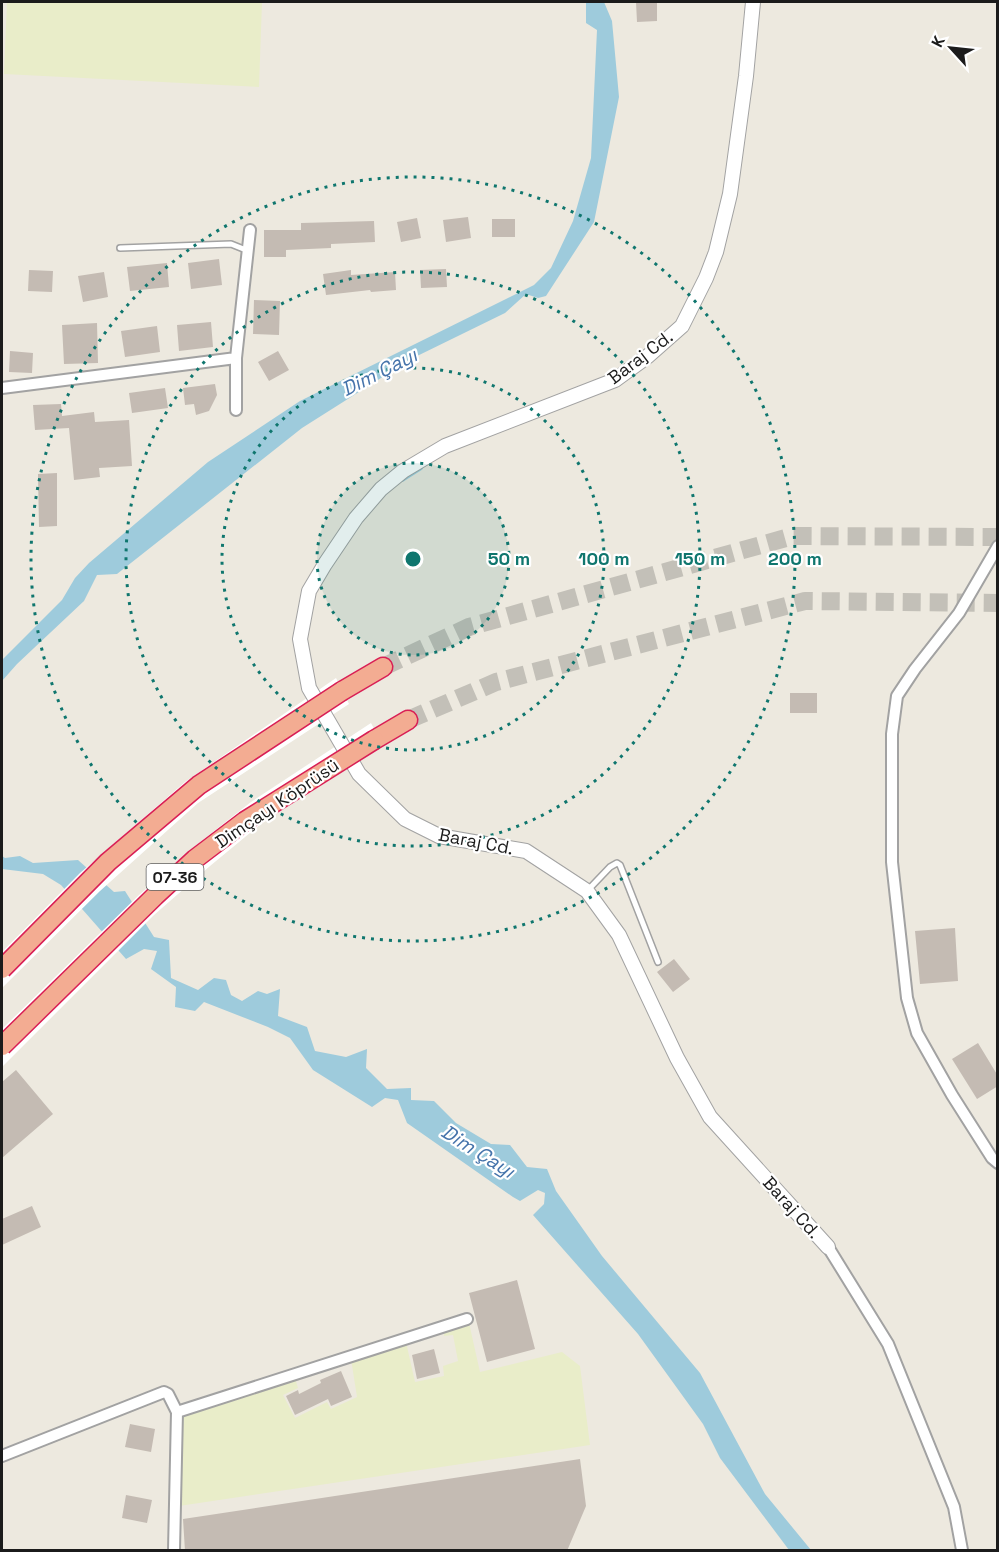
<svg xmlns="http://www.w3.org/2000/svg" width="999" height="1552" font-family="'Space Grotesk',sans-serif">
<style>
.farmland{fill:#e9edc9}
.water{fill:#9ecbdc}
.pier{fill:#fff}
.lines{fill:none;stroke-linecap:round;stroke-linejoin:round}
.stream{stroke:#9ecbdc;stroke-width:4}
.building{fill:#c4bbb3}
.trunk-tunnel{stroke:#c3c0b8;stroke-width:18;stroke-dasharray:18 9;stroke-linecap:butt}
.service-casing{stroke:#a2a2a2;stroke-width:8}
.minor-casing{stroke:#a2a2a2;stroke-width:14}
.tertiary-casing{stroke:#a2a2a2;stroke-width:16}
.trunk-casing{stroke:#d91f55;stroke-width:21}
.service{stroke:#fff;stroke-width:5}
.minor{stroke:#fff;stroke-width:10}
.tertiary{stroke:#fff;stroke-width:14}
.trunk{stroke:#f3ac92;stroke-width:18}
.trunk-bridge-casing{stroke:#d91f55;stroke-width:21;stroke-linecap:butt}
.trunk-bridge{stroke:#f3ac92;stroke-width:18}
.ring{fill:none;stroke:#0f766e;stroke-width:3;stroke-dasharray:3 6}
.labels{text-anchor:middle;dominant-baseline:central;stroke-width:4.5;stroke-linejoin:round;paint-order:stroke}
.shield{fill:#fff;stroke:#5f5f5f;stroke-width:1.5}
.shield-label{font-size:16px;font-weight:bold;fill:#1b1b1b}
.street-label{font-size:18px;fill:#1b1b1b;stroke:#fff}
.water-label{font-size:20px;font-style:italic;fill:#4674ab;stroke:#fff}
.centre{fill:#0f766e;stroke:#fff;stroke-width:3}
.ring-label{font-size:18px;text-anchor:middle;font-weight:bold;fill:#0f766e;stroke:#fff;stroke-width:4.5;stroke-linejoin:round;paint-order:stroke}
</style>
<rect width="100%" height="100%" fill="#ede9df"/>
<!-- farmland -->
<path class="farmland" d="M7,2h255l-3,85 -255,-13z
M469,1323l11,49 82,-20 18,14 10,79 -411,61v-90l116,-38 3,10 -15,7 12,23 32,-16 4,7 26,-12 -6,-38 55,-17 9,40 29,-6 -1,-10 15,-5 -5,-26 -9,1 -1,-7z"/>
<!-- water -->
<path class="water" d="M586,2h18l8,19 7,76 -25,125 -48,74 -8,2 -12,-4 -21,19 -94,46 -109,69 -185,146 -20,1 -13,26 -67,63 -15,17v-21l60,-60 13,-22 14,-15 119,-101 92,-61 234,-116 17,-17 22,-47 18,-63 6,-128 -11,-7z
M2,856l3,2 15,-2 13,7 45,-3 36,32 11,-1 29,46 15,3 2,38 27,12 16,-12 12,2 5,15 11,6 16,-10 9,3 13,-5 -2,27 29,11 8,24 31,6 21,-8 -1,19 21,21 24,-1v12l23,1 22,22 35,21 19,1 17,22 20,2 9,22 46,65 98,117 65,121 46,56h-22l-69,-92 -17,-34 -65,-90 -105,-119 11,-11 1,-11 -7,-3 -18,11 -7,-4 -106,-74 -9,-23 -13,-2 -13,9 -59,-37 -23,-32 -22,-11 -64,-25 -9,9 -20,-4 1,-20 -25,-18 6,-18 -13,-2 -18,10 -65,-74 -18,-11 -41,-5z"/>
<!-- pier -->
<path class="pier" d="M336,678l13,26 -151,99 -98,88 -98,97v-36l78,-79 105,-91z
M371,723l12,23 -121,77 -52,43 -56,49 -152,152v-38l137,-134 56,-49 56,-44z"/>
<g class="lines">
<!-- stream -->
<path class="stream" d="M402,480l19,-12"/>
</g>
<!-- building -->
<path class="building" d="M636,2h21v19l-20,1z
M468,217l3,21 -25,4 -3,-22z
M417,218l4,20 -20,4 -4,-20z
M492,219h23v18h-23z
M374,221l1,21 -44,2v4l-45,2v7h-22v-27h37v-7z
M219,259l3,26 -31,4 -3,-26z
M167,263l2,24 -39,4 -3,-24z
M446,269l1,18 -26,1 -1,-18z
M29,270l24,1 -1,21 -24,-1z
M351,270v5l44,-3 1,18 -25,2 -1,-2 -44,5 -3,-21z
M104,272l4,25 -25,5 -5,-26z
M254,300l26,1 -1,34 -26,-1z
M211,322l2,25 -34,4 -2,-26z
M97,323l1,40 -34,1 -2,-39z
M157,326l3,26 -35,5 -4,-26z
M10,351l23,2 -1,20 -23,-1z
M278,351l11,19 -20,11 -11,-19z
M215,384l2,11 -8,16 -13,4 -2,-11 -9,1 -2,-17z
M165,388l3,20 -36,5 -3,-20z
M61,404l1,12 32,-4 1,10 34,-2 3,46 -33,2 1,9 -26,3 -5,-52 -34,2 -2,-25z
M57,473v53l-18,1 -1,-53z
M790,693h27v20h-27z
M955,928l3,53 -38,3 -5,-53z
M674,959l16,20 -17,13 -16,-20z
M978,1043l20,33v10l-21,13 -25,-40z
M16,1070l37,44 -51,44v-76z
M32,1206l9,21 -39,18v-26z
M517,1280l18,69 -48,13 -18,-69z
M434,1349l6,24 -23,6 -5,-24z
M341,1371l11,26 -21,9 -3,-7 -33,16 -9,-19 12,-6 1,4 22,-11 -1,-3z
M130,1424l25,5 -4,23 -26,-5z
M580,1459l6,47 -19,45h-382l-2,-32z
M126,1495l26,5 -5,23 -25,-5z"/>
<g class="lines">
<!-- trunk-tunnel -->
<path class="trunk-tunnel" d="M383,667l86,-40 324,-91 205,1
M408,720l88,-38 309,-81 193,2"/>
<!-- service casing -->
<g class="service-casing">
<path id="service" d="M120,248l111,-4 15,6
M588,890l22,-23 7,-4 3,2 38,97"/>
</g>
<!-- minor casing -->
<g class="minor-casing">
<path id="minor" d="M2,388l234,-30
M236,410v-52l14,-128
M998,546l-39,67 -44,56 -18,27 -5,38v128l15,136 10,35 35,62 40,63 6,5
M828,1247l60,97 66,163 8,43
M177,1412l290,-93
M2,1456l162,-64 4,2 9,18 -3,138"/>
</g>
<!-- tertiary casing -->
<g class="tertiary-casing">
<path id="tertiary" d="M753,2l-7,74 -16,118 -14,58 -10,26 -24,48 -34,30 -33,24 -170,66 -42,25 -22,18 -25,29 -31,46 -16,27 -9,48 9,49 50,86 46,45 34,17 87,15 61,40 32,44 58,123 33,59 118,130"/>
</g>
<!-- trunk casing -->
<g class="trunk-casing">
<path id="trunk" d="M342,691l41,-24
M374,740l34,-20"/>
</g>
<!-- service -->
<use href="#service" class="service"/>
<!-- minor -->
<use href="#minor" class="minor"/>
<!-- tertiary -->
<use href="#tertiary" class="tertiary"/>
<!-- trunk -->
<use href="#trunk" class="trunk"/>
<!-- trunk-bridge casing -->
<g class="trunk-bridge-casing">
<path id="trunk-bridge" d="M2,969l106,-107 91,-77 143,-94
M2,1046l153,-150 40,-37 50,-38 129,-81"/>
</g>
<!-- trunk-bridge -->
<use href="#trunk-bridge" class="trunk-bridge"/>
</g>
<!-- distance rings -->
<circle cx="413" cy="559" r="96" fill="#0f766e" fill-opacity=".12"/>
<g class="ring">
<circle cx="413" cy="559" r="96"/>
<circle cx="413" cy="559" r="191"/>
<circle cx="413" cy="559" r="287"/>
<circle cx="413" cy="559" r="382"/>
</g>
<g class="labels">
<!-- shield labels -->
<rect class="shield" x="146.5" y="864" width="57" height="26" rx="4.5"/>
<g class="shield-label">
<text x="175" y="877">07-36</text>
</g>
<!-- street labels -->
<g class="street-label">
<text transform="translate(640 357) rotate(-37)">Baraj Cd.</text>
<text transform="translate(277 803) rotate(-34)">Dimçayı Köprüsü</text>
<text transform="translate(476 841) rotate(11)">Baraj Cd.</text>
<text transform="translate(792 1207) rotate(48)">Baraj Cd.</text>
</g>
<!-- water labels -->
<g class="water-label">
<text transform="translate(379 372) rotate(-27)">Dim Çayı</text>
<text transform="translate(478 1151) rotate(32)">Dim Çayı</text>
</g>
</g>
<circle cx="413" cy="559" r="9" class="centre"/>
<g class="ring-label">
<text x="509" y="565">50 m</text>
<text x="604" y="565">100 m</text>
<text x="700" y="565">150 m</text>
<text x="795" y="565">200 m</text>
</g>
<!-- border -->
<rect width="999" height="1552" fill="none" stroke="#1b1b1b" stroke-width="6"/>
<!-- north arrow -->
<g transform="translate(951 48) rotate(297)" stroke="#ffffff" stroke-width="4.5" paint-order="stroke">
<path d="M0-4.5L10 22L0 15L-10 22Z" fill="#1b1b1b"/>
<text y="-9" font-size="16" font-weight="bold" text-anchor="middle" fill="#1b1b1b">K</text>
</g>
</svg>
